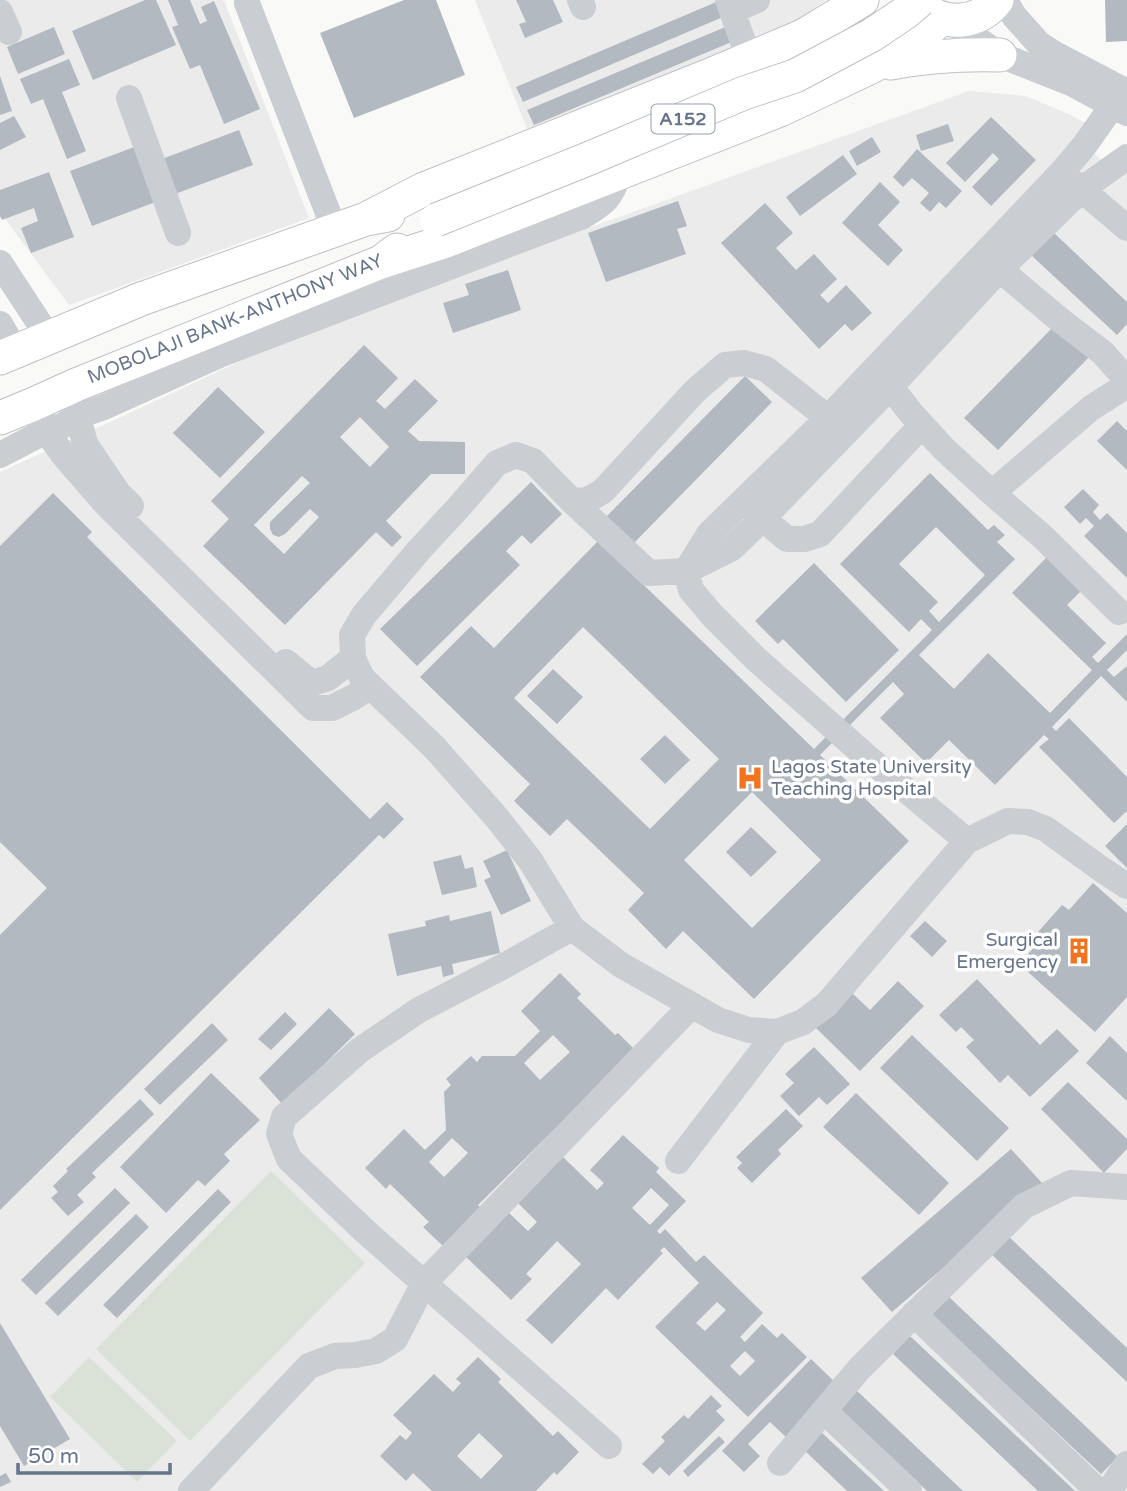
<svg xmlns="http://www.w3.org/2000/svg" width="1127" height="1491" font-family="'Varela Round',sans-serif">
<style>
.built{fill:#eaebea}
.green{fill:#dae2d8}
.building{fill:#b2b9c1;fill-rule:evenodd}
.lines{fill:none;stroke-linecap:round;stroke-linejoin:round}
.major-casing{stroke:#bdc0c5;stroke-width:35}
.minor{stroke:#cacdd1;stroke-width:26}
.major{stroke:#fff;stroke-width:33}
.major-bridge-casing{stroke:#bdc0c5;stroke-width:35;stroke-linecap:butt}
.major-bridge{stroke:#fff;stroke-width:33}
.labels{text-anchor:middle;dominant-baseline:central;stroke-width:7;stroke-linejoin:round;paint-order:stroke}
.shield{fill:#fff;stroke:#949eae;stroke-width:2}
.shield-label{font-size:18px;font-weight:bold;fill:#66758b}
.street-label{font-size:19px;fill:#66758b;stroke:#fff}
.poi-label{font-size:19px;fill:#66758b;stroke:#fff;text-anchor:start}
</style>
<rect width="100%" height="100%" fill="#f9faf7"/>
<!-- built -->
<path class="built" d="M0,0h224l85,218 -240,87 -69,-93z
M475,0h351l-36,25 -263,104z
M969,91l57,5 45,19 19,11 -6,20 27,21 16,5v1319h-1127v-1019l117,-53 191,-90z"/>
<!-- green -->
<path class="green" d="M271,1171l94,92 -175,178 -94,-92z
M89,1357l88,84 -40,41 -87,-85z"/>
<!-- building -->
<path class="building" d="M145,0h11l20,45 -83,35 -21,-49z
M168,0h22l10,24 7,-3 -6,-14 13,-6 46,108 -36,15 -24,-59 -10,4 -18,-42 6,-2z
M404,0h32l29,75 -111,43 -34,-85z
M516,0h37l10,22 -38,16 -6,-14 7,-2z
M721,0l9,14 -207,88 -7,-15z
M1105,0h22v41l-21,1z
M735,23l6,15 -207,87 -7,-15z
M54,27l11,27 -47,20 -11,-27z
M69,59l11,26 -18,7 24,59 -19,8 -24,-60 -12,5 -11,-25z
M0,76l12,35 -12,4z
M14,116l12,21 -26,13v-27z
M991,117l45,43 -45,46 -19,-19 27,-28 -6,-6 -28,29 -19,-19z
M948,124l6,17 -33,10 -5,-16z
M239,130l14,35 -78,29 -13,-35z
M872,137l9,15 -24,14 -8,-15z
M137,146l21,55 -66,25 -22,-55z
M917,149l45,42 -16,17 -7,-6 -9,10 -10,-9 9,-10 -17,-15 -9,9 -10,-10z
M843,155l14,19 -57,42 -14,-19z
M49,172l25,65 -43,16 -10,-25 17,-7 -4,-13 -32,12 -2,-4v-26z
M880,182l20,20 -22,23 25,25 -15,16 -46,-43z
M678,201l9,25 -10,3 9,25 -80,28 -18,-49z
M765,203l28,30 -17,15 20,22 18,-16 23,25 -17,16 8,8 18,-18 26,28 -20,18 -7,-7 -26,25 -98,-106z
M1052,231l75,71v22l-10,11 -87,-81z
M508,270l13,40 -68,23 -10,-30 26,-8 -4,-11z
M1059,321l34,32 -95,97 -34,-32z
M364,345l34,33 -22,23 9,8 30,-30 23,22 -30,30 11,10 46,1v32h-34l-45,47 16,16 -10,10 -16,-15 -91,93 -82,-79 26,-27 -18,-18zM360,417l29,30 -19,20 -30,-30zM302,476l8,7 -40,39v7l3,6 6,2 6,-3 25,-25 9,8 -35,37 -30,-29z
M745,376l27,26 -140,143 -27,-27z
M218,387l47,45 -45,46 -47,-45z
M1117,421l10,10v39l-30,-29z
M930,473l58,57 6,-5 11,10 -8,7 18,17 -96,96 35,34 34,-36 62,60 42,-43 -80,-77 35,-36 35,33 -15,15 39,38 -14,14 6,6 29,-29v16l-20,20 7,7 13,-11v36l-26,-26 -49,51 4,4 13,-13 58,59v34l-13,12 -75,-76 10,-8 -5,-4 -49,50 -46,-45 -23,23 -46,-45 24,-24 -11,-12 -73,73 89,86 -155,158 -71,-68 -17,18 -38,-39 16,-17 -77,-74 -17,17 -36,-35 16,-17 -110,-107 51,-51 23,22 104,-107 216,208 118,-119 -11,-11 -12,13 -69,-68zM936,527l49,48 -46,47 -10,-11 9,-9 -39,-38zM583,627l136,132 -69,70 -136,-131zM752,792l69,68 -69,68 -68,-68z
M531,482l31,32 -31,30 -9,-9 -16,16 14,14 -103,101 -37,-37z
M1083,489l16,16 -6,7 7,8 7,-7 20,20v45l-43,-42 10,-10 -8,-8 -6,6 -16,-17z
M53,493l39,39 -5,5 283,282 17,-17 17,17 -20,20 -5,-4 -379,375v-275l47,-47 -47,-46v-296z
M814,563l85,87 -53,52 -63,-63 -5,5 -23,-23z
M553,669l30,28 -26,27 -30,-28z
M665,735l25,25 -25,24 -25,-25z
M1127,824v44l-22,-22z
M751,827l26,25 -26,25 -25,-25z
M507,850l24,51 -30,14 -17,-35 7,-3 -8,-16z
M461,855l4,14 8,-2 4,20 -35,8 -9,-33z
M1093,883l34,30v84l-32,35 -76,-68 24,-27 -5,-5 24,-27 7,5z
M491,911l9,42 -48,11 2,10 -11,3 -2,-11 -44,10 -9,-42 38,-8 -1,-5 24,-6 1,6z
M925,921l22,20 -15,16 -22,-21z
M560,973l21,21 -4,4 38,37 3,-2 21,21 -43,34 -118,117 5,5 -38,38 -22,-21 6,-5 -39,-38 -4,5 -21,-21 39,-39 21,21 21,-20 -2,-38 7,-7 -5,-6 25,-23 6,6 5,-6h33l25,-25 -19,-20zM553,1035l17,17 -30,28 -16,-17zM452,1138l16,15 -24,24 -15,-15z
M977,979l63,66 17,-16 22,22 -49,46 -22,-22 -8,8 -34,-36 8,-7 -13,-13 -5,5 -17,-17z
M898,981l26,25 -64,65 -44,-43 35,-36 19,18z
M329,1008l26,26 -72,71 -24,-27z
M285,1012l12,12 -26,26 -13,-11z
M212,1023l16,17 -68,65 -16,-16z
M912,1035l97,93 -32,33 -97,-93z
M1110,1036l17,17v48l-41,-38z
M814,1047l36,37 -23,21 -8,-8 -20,19 -19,-20 14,-13 -9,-9z
M211,1073l49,47 -36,34 6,7 -25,25 -7,-6 -32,33 -46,-46z
M1068,1082l59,57v10l-23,24 -63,-64z
M856,1093l93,90 -30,32 -96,-88z
M140,1099l14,15 -62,59 4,4 -19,18 7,7 -16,14 -17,-18 7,-6 -5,-6 15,-15 -2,-2z
M786,1109l17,17 -25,24 3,4 -29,29 -15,-15 5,-5 -6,-6z
M623,1135l36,33 -3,4 30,29 -29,30 3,3 5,-5 31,33 8,-7 59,58 -23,24 5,5 17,-18 15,14 5,-5 25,24 -59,60 -93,-90 44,-44 -35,-36 -4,4 3,2 -45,47 -12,-12 -54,56 -26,-24 55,-56 -24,-23 -31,33 6,5 -21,21 -48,-46 43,-44 22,21 9,-9 -19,-19 45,-46 34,33 7,-7 -14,-13zM651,1188l18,17 -19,20 -18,-17zM717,1302l9,8 -21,21 -9,-8zM745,1351l10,10 -15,15 -10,-10z
M1011,1149l31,34 -150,129 -31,-34z
M115,1188l15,15 -94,92 -15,-15z
M218,1189l13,13 -114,116 -14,-13z
M136,1214l13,13 -91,89 -13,-13z
M1006,1234l121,114v34l-138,-130z
M948,1296l170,161 -17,17 -170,-160z
M0,1323l70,116 -46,27 -24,-40z
M910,1336l165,155h-37l-145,-137z
M478,1357l23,22 -3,3 55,54 5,-5 21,21 -22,23 -3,-3 -18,19h-104l-19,-18 -7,8 -26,-25 20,-21 6,5 6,-7 -19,-18 41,-41 19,18 8,-9 -5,-4zM479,1433l24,23 -22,23 -24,-23z
M811,1359l28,27 -51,53 -18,-17 -22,22 12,12 -16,16 -22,-21z
M856,1390l107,101h-36l-88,-83z
M711,1395l11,11 -6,5 9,9 -56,56 -9,-9 -7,7 -11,-10 23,-23 -4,-4 23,-22 4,4z
M820,1431l64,60h-37l-44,-42z
M719,1436l6,6 -37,35 -5,-6z
M6,1473l5,9 -11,5v-11z"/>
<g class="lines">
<!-- major casing -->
<g class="major-casing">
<path id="major" d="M923,7c21,20 57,17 74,-7
M891,63c37,-7 71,-9 109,-8
M366,219l58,-30 286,-114 93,-39 59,-36
M381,262l65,-21 334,-131 91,-43 44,-24 26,-25
M0,358l141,-59 225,-80 22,-4
M0,418l34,-14 42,-19 305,-123 16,-12"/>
</g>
<!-- minor -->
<path class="minor" d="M580,0l3,7
M728,0l21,58
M1005,0l9,16 25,28 14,9 74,39
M247,3l88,228
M732,11l25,-11
M0,12l9,20
M951,21l49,34 73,29 54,29
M129,98l49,135
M1068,178l59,50
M986,258l74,62 43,33 24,27
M0,263l49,75
M0,324l16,28
M880,373l31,40 33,36 48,44 99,-85 36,-23
M39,416l7,15 20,27 41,47 206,203h19l22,-11 16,-11
M78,416l7,28 33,49 13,13
M828,418l-62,-49 -22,-6 -19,2 -30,26 -92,100 -17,10 -15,-1 -38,-39 -17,-6 -19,8 -39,45 -39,42 -55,65 -12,20 1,23 9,20 72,69 63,71 33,42 42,68 49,37 97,55 31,10 28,2 26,-10 24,-18 140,-163 41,-20 20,1 18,7 55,40 26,17
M0,455l46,-24 18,-6 14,-9 26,-9 120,-54 359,-137c22,-14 27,-16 36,-42
M992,493l51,44 76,75
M571,500l78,73 37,-2 46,-23 30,-29 129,-133 109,-117 82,-80 45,-32
M749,507l38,32h17l16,-5 102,-109
M286,662l26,21 16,-5 25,-20
M967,841l-100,-84 -111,-98 -44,-44 -21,-25 -5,-19 23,-37 119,-116 234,-246 22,-26 29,-41
M572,928l-70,39 -83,43 -59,40 -76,67 -5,17 10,25 78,74 242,213
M678,1161l99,-129
M914,1314l184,177
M824,1411l85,80
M780,1463l80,-95 164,-162 47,-23 56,4
M191,1491l118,-125 26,-10 20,-1 21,-4 19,-12 29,-56 268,-278
M1109,1491l18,-27"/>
<!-- major -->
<use href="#major" class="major"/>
<!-- major-bridge casing -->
<g class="major-bridge-casing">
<path id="major-bridge" d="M436,220l154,-62 154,-65 51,-17 77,-41 34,-23 14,-12"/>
</g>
<!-- major-bridge -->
<use href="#major-bridge" class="major-bridge"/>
</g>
<!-- icons -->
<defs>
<g id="hospital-bare" transform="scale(2.1)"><path d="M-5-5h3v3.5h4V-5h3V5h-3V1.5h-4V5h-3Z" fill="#f3731e" stroke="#fff" stroke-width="2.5" paint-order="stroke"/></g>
<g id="building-bare" transform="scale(2.1)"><path d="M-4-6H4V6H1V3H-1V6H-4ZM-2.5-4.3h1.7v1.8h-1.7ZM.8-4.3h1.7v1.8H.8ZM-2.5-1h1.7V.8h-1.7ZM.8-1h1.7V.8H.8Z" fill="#f3731e" stroke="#fff" stroke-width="2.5" paint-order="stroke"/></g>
</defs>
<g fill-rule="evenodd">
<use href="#hospital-bare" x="750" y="778"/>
<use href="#building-bare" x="1079" y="951"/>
</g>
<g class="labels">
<!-- shield labels -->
<rect class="shield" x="651.5" y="104.5" width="63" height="29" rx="5"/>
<g class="shield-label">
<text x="683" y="119">A152</text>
</g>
<!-- street labels -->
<g class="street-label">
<text transform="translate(235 319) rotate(-22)">MOBOLAJI BANK-ANTHONY WAY</text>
</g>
<!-- poi labels -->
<g class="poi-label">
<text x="771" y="767">Lagos State University<tspan x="771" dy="22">Teaching Hospital</tspan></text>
<text x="1058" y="940" text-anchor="end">Surgical<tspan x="1058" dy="22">Emergency</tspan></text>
</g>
</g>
<!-- scale -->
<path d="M18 1463v10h152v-10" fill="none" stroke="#66758b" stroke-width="3.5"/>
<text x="28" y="1463" font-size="21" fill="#66758b" stroke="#ffffff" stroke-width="5" paint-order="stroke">50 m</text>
</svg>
